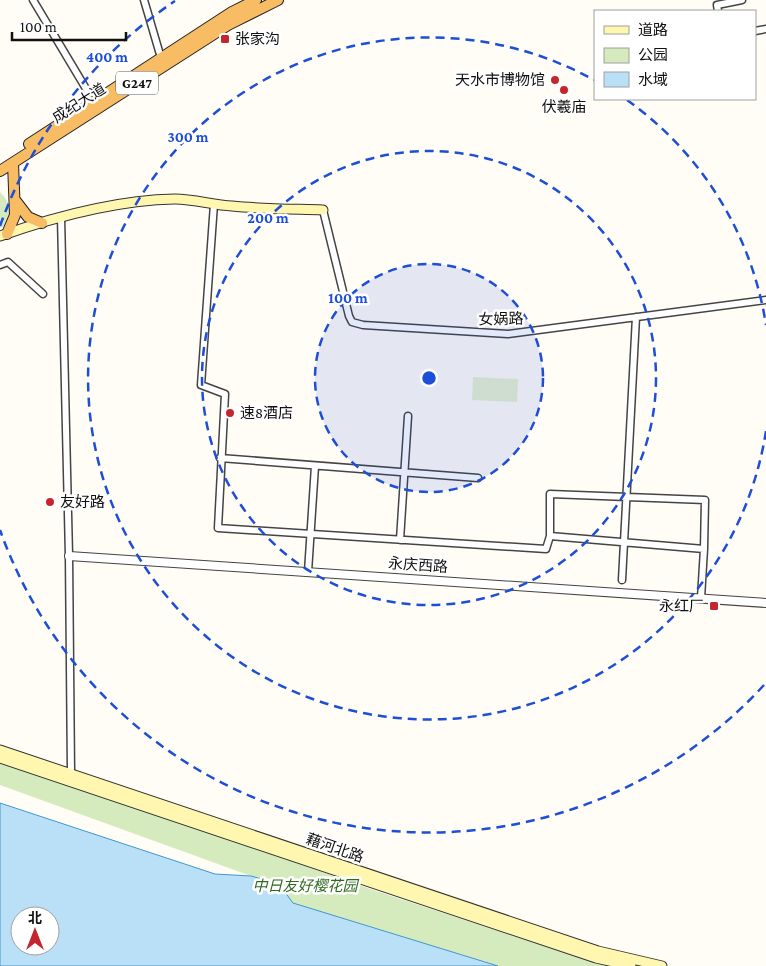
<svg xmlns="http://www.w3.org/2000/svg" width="766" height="966" font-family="'Crimson Pro','Noto Sans SC',serif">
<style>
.green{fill:#d5ebbd}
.pitch{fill:#e6f2cf}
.water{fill:#b9e0f7;stroke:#3f96cf;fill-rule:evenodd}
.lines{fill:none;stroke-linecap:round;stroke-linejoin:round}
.minor-casing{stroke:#444;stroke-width:9}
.tertiary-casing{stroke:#444;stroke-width:10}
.secondary-casing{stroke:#333;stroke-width:11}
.trunk-casing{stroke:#222;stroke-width:12}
.minor{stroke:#fff;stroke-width:6}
.tertiary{stroke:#fff;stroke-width:8}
.secondary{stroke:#fff6b0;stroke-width:9}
.trunk{stroke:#f7bc64;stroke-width:10}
.ring{fill:none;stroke:#1d4ed8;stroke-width:2.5;stroke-dasharray:9 6}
.poi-dot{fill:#c4262e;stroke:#fff;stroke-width:2}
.labels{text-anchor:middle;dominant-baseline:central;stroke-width:5;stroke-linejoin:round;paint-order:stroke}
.shield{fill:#fff;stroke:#585858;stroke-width:1}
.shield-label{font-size:14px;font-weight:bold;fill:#111}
.poi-label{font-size:15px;fill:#111;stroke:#fff;text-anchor:start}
.street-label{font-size:15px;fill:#111;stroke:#fff}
.park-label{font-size:15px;font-style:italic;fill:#2f6b1f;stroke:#fff}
.centre{fill:#1d4ed8;stroke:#fff;stroke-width:2.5}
.ring-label{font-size:15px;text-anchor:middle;font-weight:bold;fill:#1d4ed8;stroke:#fff;stroke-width:5;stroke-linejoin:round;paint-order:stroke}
</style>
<rect width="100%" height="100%" fill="#fffdf5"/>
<!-- green -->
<path class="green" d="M0,192c12,13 12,18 5,34l-5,2z
M0,760l97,32 279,99 230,75h-108l-205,-63 -15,-19 -27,-8 -251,-91z"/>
<!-- pitch -->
<path class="pitch" d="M473,377l45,2 -1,23 -45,-2z"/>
<!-- water -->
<path class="water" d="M0,803l215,71 36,2 28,8 14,19 205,63h-498zM20,916h30v30h-30z"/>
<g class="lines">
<!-- minor casing -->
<g class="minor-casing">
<path id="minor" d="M33,0l55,92
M144,0l17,58
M718,11l-1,-6 25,-5
M755,31l11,-2
M214,204l-13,181 24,9 -7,134 328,21 4,-13 154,13
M323,210l26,106 3,6 11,3 145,9 258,-34
M61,217l8,339 2,217
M0,265l8,-3 35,32
M220,458l258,20
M550,536v-42l155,6 -1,49 -3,49
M400,540l8,-124
M308,572l7,-106
M622,580l14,-263"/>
</g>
<!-- tertiary casing -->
<g class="tertiary-casing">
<path id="tertiary" d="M69,556l697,47"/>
</g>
<!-- secondary casing -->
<g class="secondary-casing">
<path id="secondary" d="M0,236c54,-19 118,-36 175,-37 19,0 38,6 57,7 30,3 61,3 91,4
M0,750l598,201 64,15
M0,758l596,200 35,8"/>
</g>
<!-- trunk casing -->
<g class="trunk-casing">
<path id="trunk" d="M29,144l203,-132 24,-12
M0,171l228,-146 50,-25
M15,200l13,17 14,6
M7,234l8,-19 -2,-52"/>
</g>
<!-- minor -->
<use href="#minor" class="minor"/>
<!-- tertiary -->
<use href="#tertiary" class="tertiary"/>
<!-- secondary -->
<use href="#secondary" class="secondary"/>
<!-- trunk -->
<use href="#trunk" class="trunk"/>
</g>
<!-- distance rings -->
<circle cx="429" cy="378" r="114" fill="#1d4ed8" fill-opacity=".12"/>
<g class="ring">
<circle cx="429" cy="378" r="114"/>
<circle cx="429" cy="378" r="227"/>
<path d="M766 431A341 341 0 1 1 594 80M627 100A341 341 0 0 1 766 325"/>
<path d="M764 685A455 455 0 0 1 0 530M0 226A455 455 0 0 1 175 1"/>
</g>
<!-- markers -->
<g class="poi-dot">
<rect x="220" y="34" width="10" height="10" rx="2.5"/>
<circle cx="555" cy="80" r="5"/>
<circle cx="564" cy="90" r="5"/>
<circle cx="230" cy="413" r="5"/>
<circle cx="50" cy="502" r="5"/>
<rect x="709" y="601" width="10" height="10" rx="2.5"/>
</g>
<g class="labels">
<!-- shield labels -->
<rect class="shield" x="116" y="71.5" width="42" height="23" rx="4"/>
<g class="shield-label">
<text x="137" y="83">G247</text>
</g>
<!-- poi labels -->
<g class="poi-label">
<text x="235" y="39">张家沟</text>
<text x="545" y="80" text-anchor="end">天水市博物馆</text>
<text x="564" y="107" text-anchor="middle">伏羲庙</text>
<text x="240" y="413">速8酒店</text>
<text x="60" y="502">友好路</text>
<text x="704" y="606" text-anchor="end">永红厂</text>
</g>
<!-- street labels -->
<g class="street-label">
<text transform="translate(79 103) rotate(-32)">成纪大道</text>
<text transform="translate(501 319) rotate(-1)">女娲路</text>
<text transform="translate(418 565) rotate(4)">永庆西路</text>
<text transform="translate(335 848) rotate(19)">藉河北路</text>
</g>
<!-- park labels -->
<g class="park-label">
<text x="305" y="886">中日友好樱花园</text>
</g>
</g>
<circle cx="429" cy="378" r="8" class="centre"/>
<g class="ring-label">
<text x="107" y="62">400 m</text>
<text x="188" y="142">300 m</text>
<text x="268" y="223">200 m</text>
<text x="348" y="303">100 m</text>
</g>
<!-- legend -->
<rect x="594" y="10" width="162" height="90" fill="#ffffff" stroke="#a0a0a0"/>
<rect x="604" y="26" width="25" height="8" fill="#fff6b0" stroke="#a0a0a0"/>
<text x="638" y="35" font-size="15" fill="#111111">道路</text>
<rect x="604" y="48" width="25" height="15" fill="#d5ebbd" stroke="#a0a0a0"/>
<text x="638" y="60" font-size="15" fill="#111111">公园</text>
<rect x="604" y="72" width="25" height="15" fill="#b9e0f7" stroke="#a0a0a0"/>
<text x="638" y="85" font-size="15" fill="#111111">水域</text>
<!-- north arrow -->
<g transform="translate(35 931)"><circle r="24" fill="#ffffff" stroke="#a0a0a0"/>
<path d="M0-4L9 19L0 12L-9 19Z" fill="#c4262e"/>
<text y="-8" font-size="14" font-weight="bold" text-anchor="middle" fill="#111111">北</text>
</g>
<!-- scale -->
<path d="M12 32v8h114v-8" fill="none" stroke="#111111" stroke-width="2.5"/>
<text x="20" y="32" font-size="15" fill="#111111" stroke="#ffffff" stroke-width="4" paint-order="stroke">100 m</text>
</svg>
